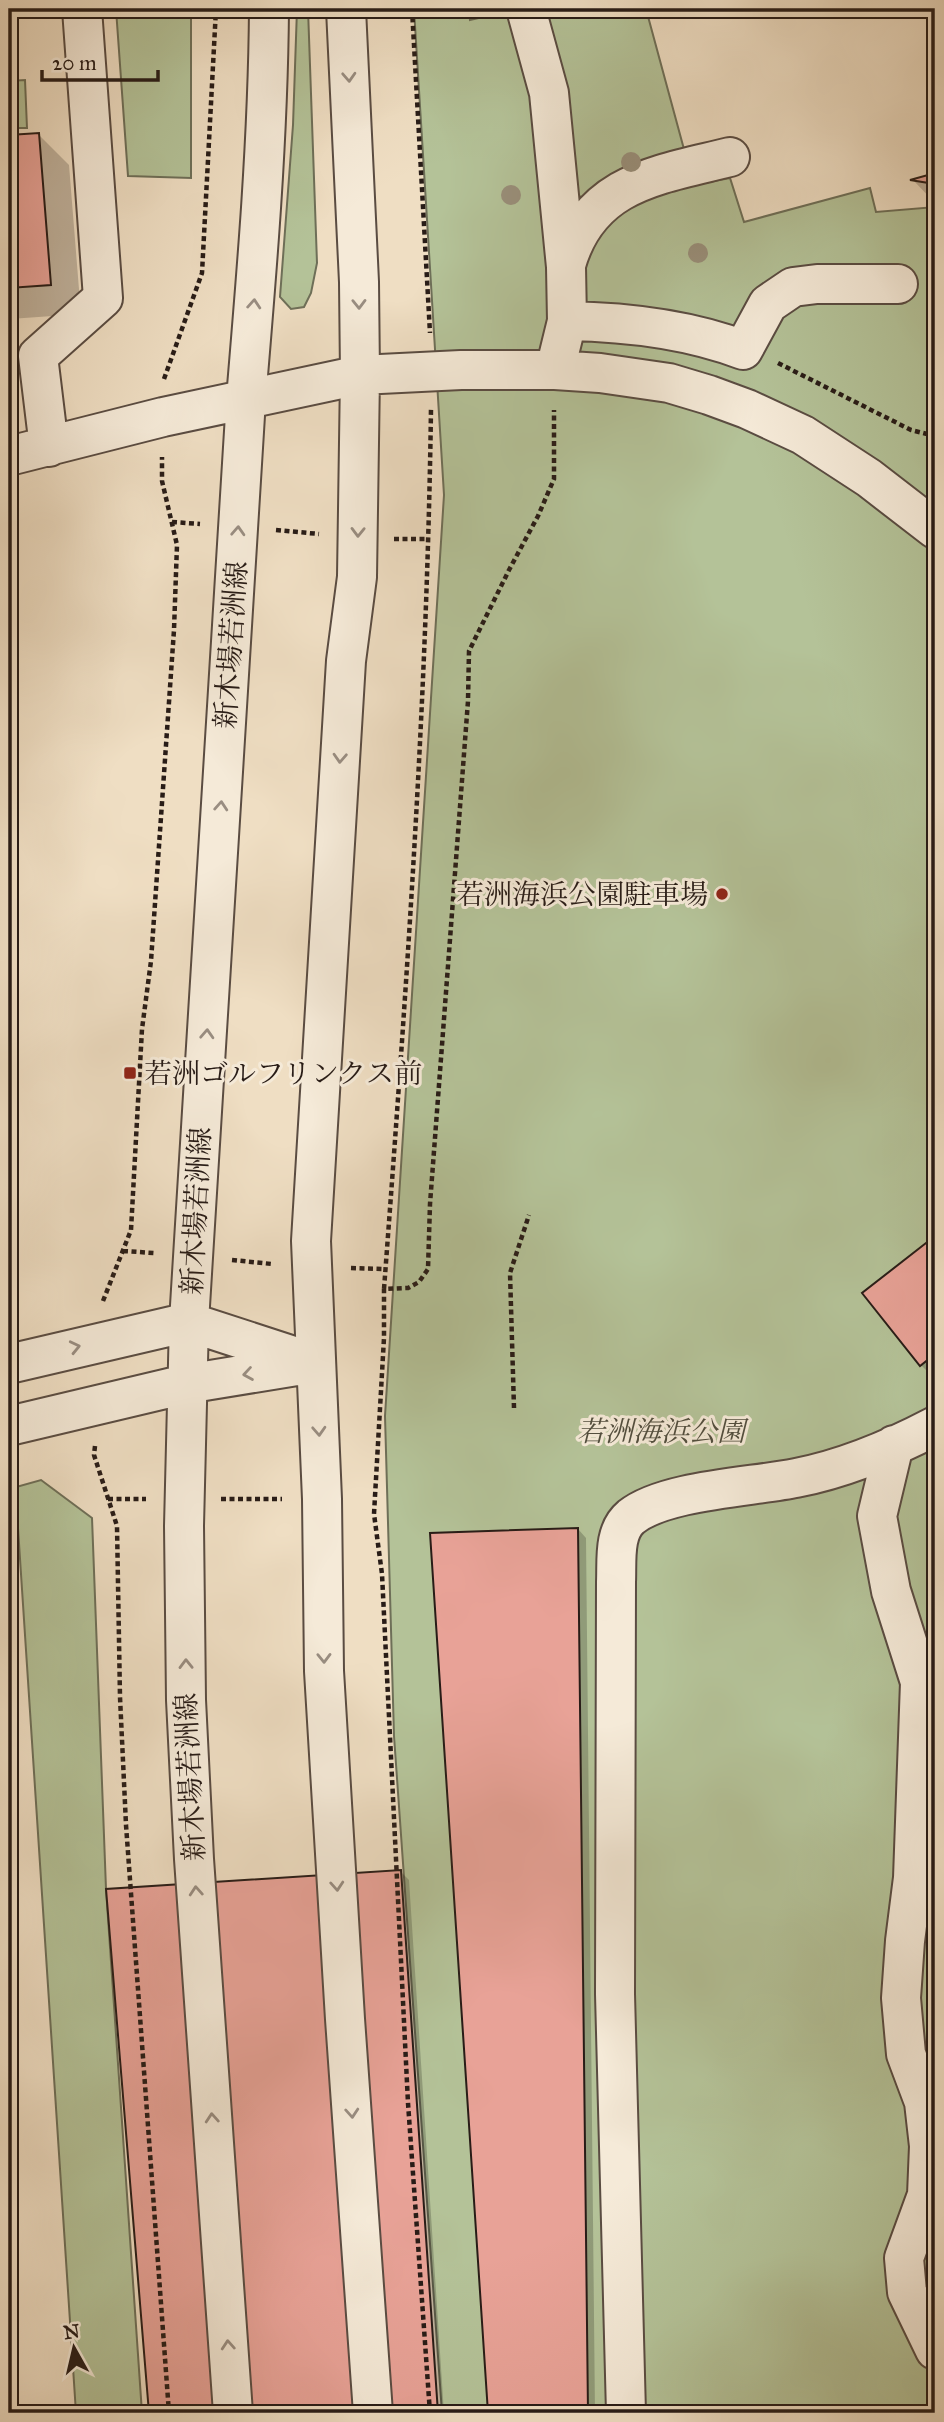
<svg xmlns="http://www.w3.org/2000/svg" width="944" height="2422" font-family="'IM FELL Great Primer','Noto Serif JP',serif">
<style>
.green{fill:#b4c298;stroke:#6e6f58;stroke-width:2}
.shadow{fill:#0003}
.building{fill:#e8a297;stroke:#281c17;stroke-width:2}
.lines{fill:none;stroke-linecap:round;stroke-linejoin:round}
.minor-casing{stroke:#5a4c42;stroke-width:42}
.path{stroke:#281c17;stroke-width:4.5;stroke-dasharray:5 3.5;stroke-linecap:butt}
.minor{stroke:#f5ead8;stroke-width:38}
.tree{fill:#998f7a}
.oneway{stroke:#998d81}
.poi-dot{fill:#8f2418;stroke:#f5ead8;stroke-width:2.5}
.labels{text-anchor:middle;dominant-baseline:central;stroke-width:6;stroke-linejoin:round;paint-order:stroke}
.street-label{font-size:28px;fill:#281c17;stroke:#f5ead8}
.poi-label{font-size:28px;fill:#281c17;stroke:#f5ead8;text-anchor:end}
.park-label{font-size:28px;font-style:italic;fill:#524e3e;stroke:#f5ead8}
</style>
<rect width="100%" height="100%" fill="#efdec3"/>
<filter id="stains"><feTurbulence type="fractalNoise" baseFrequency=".00286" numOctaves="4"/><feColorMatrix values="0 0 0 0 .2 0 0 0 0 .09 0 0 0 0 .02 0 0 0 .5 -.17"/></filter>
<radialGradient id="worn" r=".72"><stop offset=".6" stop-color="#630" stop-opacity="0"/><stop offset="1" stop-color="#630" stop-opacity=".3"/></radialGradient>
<!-- green -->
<path class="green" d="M116,9h75v169l-63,-2z
M297,9h11l9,254 -6,30 -7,14 -13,2 -11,-12 13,-172z
M414,9h55l1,11 43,-10 71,256 5,-19 17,-25 46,-29 78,-15 14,44 126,-34 6,24 59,-5v2206h-493l-48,-677 -9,-320 59,-921z
M542,9h104l39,144 -102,45 -10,-5z
M25,80l2,48h-18v-47z
M41,1480l51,38 14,371 36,524h-66l-59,-900 -8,1v-25z"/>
<!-- shadow -->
<path class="shadow" d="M38,134l31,31 12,149 -71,5 -1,-183z
M935,175v28l-22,-23z
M935,1238v141l-14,-14 -57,-72z
M578,1529l8,9 9,875h-105l-58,-878z
M401,1872l8,8 35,533h-293l-43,-522z"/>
<!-- building -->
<path class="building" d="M39,133l12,152 -42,3v-153z
M935,173v11l-25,-4z
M935,1236v118l-15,12 -58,-73z
M578,1528l10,885h-100l-58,-880z
M401,1870l37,543h-289l-43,-524z"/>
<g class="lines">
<!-- minor casing -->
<g class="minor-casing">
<path id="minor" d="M346,9l13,273 1,93 -3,202 -11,84 -35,580 11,258 2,172 21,348 28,394
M526,9l23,84 17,174 1,54 -12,49
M566,265c23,-83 92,-90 164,-108
M567,321c58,1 121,8 176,29l25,-46 25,-17 24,-3h81
M49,447l-11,-91 65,-58 -21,-289
M9,456l154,-39 197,-42 101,-5h94l45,3 69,10 40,12 38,14 56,26 66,43 66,51
M9,1364l180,-42 126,41
M9,1426l177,-42 123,-20
M894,1445l-17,71 14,75 29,91 -7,196 -8,63 -4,57 5,56 18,48 5,44 -2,49 -23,63 3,34 28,58
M233,2413l-39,-554 -8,-159 -2,-174 5,-204 57,-923c11,-130 22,-260 23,-390
M626,2413l-11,-419 1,-412c1,-21 -3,-50 15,-65 34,-27 121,-30 165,-39 47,-9 97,-30 139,-52"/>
</g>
<!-- path -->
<path class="path" d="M412,9l18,324
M778,363l133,67 24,6
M164,379l38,-106 14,-264
M172,522l28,2
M276,530l43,4
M394,539h34
M123,1251l31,2
M232,1260l40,4
M351,1268l34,1
M384,1289c22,-293 43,-587 47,-881
M103,1301l28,-71 11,-201 9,-68 23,-331 3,-85 -15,-64v-24
M514,1408l-4,-135 19,-58
M95,1446l-1,9 23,71 3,171 6,128 43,588
M108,1499h38
M221,1499h61
M430,2413l-22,-310 -26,-529 -8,-60 10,-176v-49l24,-1 11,-6 9,-13 2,-65 38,-503 1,-50 40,-81 29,-54 16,-37v-69"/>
<!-- minor -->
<use href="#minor" class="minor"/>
</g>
<!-- trees -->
<g class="tree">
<circle cx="631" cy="162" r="10"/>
<circle cx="511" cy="195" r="10"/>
<circle cx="698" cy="253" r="10"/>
</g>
<!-- one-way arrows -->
<defs><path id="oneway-chevron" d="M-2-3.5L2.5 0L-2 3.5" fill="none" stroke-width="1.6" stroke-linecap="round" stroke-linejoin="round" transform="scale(1.75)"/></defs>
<g class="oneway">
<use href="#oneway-chevron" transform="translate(349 77) rotate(87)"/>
<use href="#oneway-chevron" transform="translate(254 304) rotate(-86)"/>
<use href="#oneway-chevron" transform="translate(359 304) rotate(89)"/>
<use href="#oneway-chevron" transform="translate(238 531) rotate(-87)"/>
<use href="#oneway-chevron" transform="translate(358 532) rotate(91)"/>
<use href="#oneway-chevron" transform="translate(340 758) rotate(93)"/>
<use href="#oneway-chevron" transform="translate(221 806) rotate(-86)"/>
<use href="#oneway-chevron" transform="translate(207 1034) rotate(-87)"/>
<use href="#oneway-chevron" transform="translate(75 1347) rotate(-13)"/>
<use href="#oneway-chevron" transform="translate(248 1374) rotate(171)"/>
<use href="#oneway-chevron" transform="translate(319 1431) rotate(87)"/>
<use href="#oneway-chevron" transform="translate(324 1658) rotate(89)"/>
<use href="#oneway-chevron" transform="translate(186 1664) rotate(-91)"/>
<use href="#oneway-chevron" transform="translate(337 1886) rotate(86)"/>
<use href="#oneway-chevron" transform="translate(196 1891) rotate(-94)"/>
<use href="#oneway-chevron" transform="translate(352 2113) rotate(86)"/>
<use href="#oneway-chevron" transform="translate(212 2118) rotate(-94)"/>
<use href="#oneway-chevron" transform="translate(228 2345) rotate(-94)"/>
</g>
<!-- markers -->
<g class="poi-dot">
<circle cx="722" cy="894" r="7"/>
<rect x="123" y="1066" width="14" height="14" rx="3.5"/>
</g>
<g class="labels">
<!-- street labels -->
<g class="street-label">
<text transform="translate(231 645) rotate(-86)">新木場若洲線</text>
<text transform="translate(196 1211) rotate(-87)">新木場若洲線</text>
<text transform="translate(190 1777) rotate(-93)">新木場若洲線</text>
</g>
<!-- poi labels -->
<g class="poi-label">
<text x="708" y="894">若洲海浜公園駐車場</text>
<text x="144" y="1073" text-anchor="start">若洲ゴルフリンクス前</text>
</g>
<!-- park labels -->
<g class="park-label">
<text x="661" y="1431">若洲海浜公園</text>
</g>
</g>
<!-- margin -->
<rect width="944" height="2422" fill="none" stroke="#efdec3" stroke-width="35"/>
<rect x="10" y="10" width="923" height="2401" fill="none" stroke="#281c17" stroke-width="3.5"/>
<rect x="18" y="18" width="909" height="2387" fill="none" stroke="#281c17" stroke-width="2"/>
<!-- north arrow -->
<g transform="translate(74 2348) rotate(352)" stroke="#f5ead8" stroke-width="5" paint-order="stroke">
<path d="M0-5L12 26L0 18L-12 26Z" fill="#281c17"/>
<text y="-10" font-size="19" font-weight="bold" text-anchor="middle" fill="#281c17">N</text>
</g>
<!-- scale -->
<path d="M42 70v10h116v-10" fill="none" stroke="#281c17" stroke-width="3.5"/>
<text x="52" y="70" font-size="21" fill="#281c17" stroke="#f5ead8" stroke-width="5" paint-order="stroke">20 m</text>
<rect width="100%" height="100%" filter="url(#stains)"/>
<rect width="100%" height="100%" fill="url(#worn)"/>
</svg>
